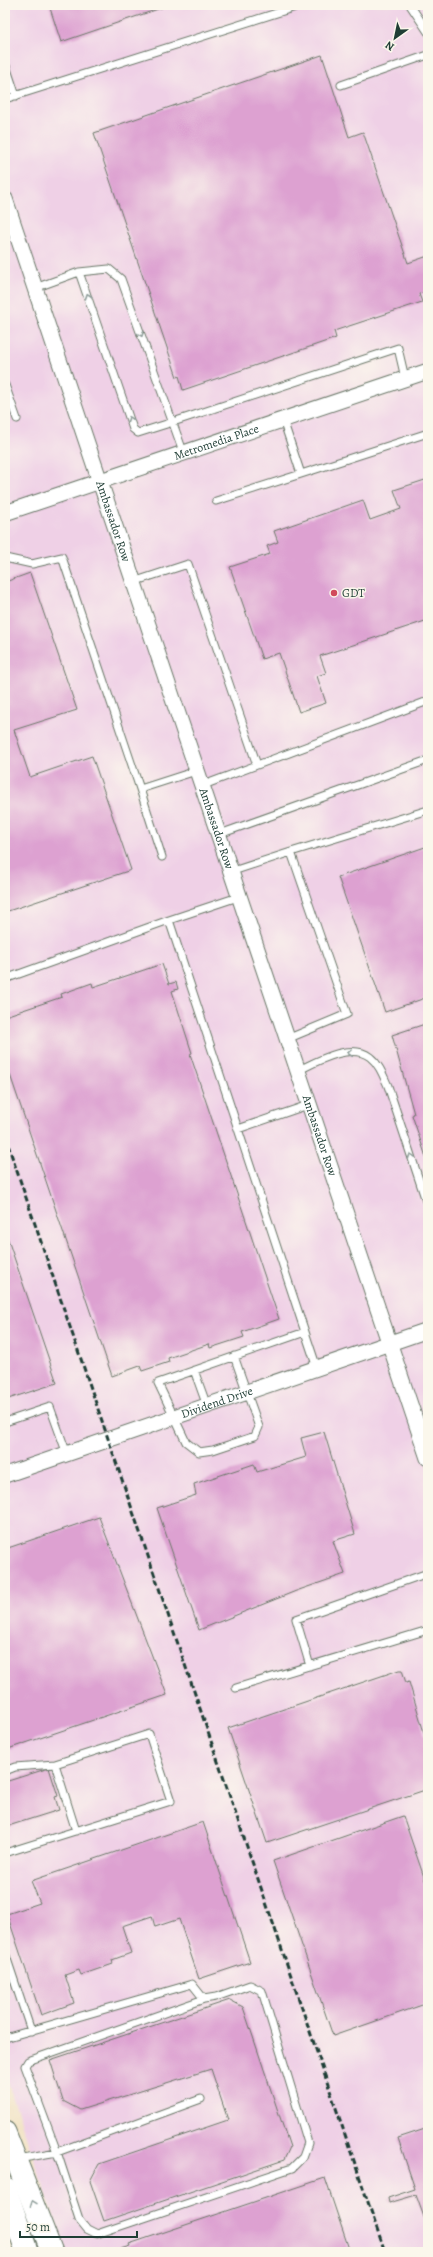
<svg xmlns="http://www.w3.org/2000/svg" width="433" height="2257" font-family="Alegreya,serif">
  <rect width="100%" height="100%" fill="#fbf7ec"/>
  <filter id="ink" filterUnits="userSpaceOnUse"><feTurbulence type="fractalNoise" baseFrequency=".025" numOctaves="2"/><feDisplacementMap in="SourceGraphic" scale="8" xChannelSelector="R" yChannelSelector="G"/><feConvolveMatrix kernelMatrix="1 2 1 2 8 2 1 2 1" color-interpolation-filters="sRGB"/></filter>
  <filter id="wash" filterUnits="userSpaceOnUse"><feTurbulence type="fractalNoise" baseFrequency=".012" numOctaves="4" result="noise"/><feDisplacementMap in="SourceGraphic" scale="16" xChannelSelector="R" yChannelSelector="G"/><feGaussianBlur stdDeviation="0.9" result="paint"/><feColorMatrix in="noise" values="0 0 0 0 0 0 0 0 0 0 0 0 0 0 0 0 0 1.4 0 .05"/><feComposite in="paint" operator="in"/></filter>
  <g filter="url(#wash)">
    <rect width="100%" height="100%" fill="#f2e4c7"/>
    <path fill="#efd0e6" d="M5,5H428V2252H66L5,2075Z"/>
    <g id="blocks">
      <path fill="#dda1d1" d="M49,5H170L61,42Z
        M322,55L349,137L363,132L408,263L428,256V291L419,294L422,302L334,331L336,338L183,390L179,376L177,377L94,133Z
        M428,479V620L320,656L326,673L317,676L326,703L299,712L279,653L262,659L230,567L270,554L267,546L278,542L274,531L363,500L370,520L401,509L394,490Z
        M30,573L77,710L14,730L30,777L92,756L131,870L5,912V582Z
        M428,846V997L385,1012L338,877Z
        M162,964L169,984L176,982L178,989L172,991L192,1053L190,1054L279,1319L242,1332L244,1337L210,1348L209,1344L168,1358L169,1362L142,1371L140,1366L112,1376L5,1060V1016L62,997L61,994L92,983L93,987Z
        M428,1023V1163L412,1115L414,1114L392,1035Z
        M5,1231L57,1383L5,1400Z
        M324,1432L355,1534L333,1541L345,1574L296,1591L199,1630L157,1508L196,1495L194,1484L254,1464L257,1472L306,1457L301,1438Z
        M99,1517L167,1695L5,1750V1549Z
        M399,1670H402L406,1683L409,1682L428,1746V1789L267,1843L228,1728Z
        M49,1768L58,1796L55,1797L59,1810L5,1827V1782Z
        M403,1816L426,1883L428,1882V2003L333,2036L273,1861Z
        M203,1822L250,1962L199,1979L179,1919L155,1927L152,1916L122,1926L131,1953L112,1960L113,1964L81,1975L79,1970L65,1975L74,2003L41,2015L7,1914L40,1903L31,1881Z
        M230,2000L243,2007L290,2147L284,2160L104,2221L90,2181L99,2164L228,2120L211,2069L80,2110L63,2101L50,2060Z
        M428,2128V2228L416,2195L389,2203L388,2198L415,2189L398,2138Z
        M325,2178L350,2252H118L117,2250L130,2246L129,2244Z"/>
    </g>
  </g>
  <g filter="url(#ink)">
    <use href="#blocks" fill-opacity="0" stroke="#697767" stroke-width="1"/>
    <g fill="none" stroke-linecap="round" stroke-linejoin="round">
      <defs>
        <path id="lane" d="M410,5L428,32
          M5,63L16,96
          M341,85L428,55
          M5,99L302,5
          M5,232L15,228
          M35,288L79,272
          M5,385L17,419
          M184,454L121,279L109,269L79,272L133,429L138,433L173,422L398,348L405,378
          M301,474L428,433
          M216,501L301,474L283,420
          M5,558L32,564L62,557L140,789
          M133,582L188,564L257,765
          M201,786L428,701
          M217,835L428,760
          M162,857L140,789L196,771
          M230,872L291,852
          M5,979L169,920
          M287,1039L347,1014L291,852L428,810
          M297,1071C316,1062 350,1042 370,1057C379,1064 383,1075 388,1086L428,1207
          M238,1129L308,1105
          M305,1332L317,1368
          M234,1356L259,1427L255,1436L213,1450L199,1452L186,1442L158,1383L305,1332L169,920L238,897
          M194,1370L207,1406
          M5,1422L50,1407L67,1454
          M310,1666L296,1619L428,1573
          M236,1688L428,1630
          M5,1771L15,1767L55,1764
          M5,1853L171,1801L149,1734L55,1764L76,1831
          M5,1953L31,2031
          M5,2038L192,1984L204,1999L216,1997L250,1985L262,1991L308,2143L303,2157L292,2168L97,2234L87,2229L79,2219L57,2152L18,2159
          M201,2099L57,2152L25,2066L28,2061L204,1999"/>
        <g id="street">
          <path id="s1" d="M5,199L428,1458"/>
          <path id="s2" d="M5,513L428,371"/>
          <path id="s3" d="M5,1475L428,1330"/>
        </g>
        <path id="secondary" d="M5,2132L52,2252"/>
        <path id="highway" d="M5,2188L27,2252"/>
      </defs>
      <use href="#lane" stroke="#697767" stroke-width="9"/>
      <use href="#street" stroke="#697767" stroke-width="17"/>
      <use href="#secondary" stroke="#697767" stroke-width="23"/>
      <use href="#highway" stroke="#697767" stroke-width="24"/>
      <use href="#lane" stroke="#fff" stroke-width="7"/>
      <use href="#street" stroke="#fff" stroke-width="15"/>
      <use href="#secondary" stroke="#fff" stroke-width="21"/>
      <use href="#highway" stroke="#fff" stroke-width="22"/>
      <path stroke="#1f3d34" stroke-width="3" stroke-dasharray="6 3" stroke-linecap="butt" d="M5,1136L385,2252"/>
    </g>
    <defs><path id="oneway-chevron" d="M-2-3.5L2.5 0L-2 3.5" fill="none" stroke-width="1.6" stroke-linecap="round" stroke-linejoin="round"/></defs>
    <g stroke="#8f9e9a">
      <use href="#oneway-chevron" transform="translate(88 296) rotate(-109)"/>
      <use href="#oneway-chevron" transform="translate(141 334) rotate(70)"/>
      <use href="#oneway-chevron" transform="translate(130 419) rotate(-109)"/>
      <use href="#oneway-chevron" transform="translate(350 1053) rotate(176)"/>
      <use href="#oneway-chevron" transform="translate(411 1156) rotate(-108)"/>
      <use href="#oneway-chevron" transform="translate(33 2203) rotate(-111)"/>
    </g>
  </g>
  <circle fill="#d1495b" stroke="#fbf7ec" stroke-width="1.5" cx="334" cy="593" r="4"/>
  <g text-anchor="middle" stroke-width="3" stroke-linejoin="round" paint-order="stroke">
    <g font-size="12" fill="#1f3d34" stroke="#fbf7ec">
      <text dy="4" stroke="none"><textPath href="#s2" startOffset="223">Metromedia Place</textPath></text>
      <text dy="4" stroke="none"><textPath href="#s1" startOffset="340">Ambassador Row</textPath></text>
      <text dy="4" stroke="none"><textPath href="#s1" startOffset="664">Ambassador Row</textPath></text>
      <text dy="4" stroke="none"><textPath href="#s1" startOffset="988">Ambassador Row</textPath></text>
      <text dy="4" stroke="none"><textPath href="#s3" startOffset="224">Dividend Drive</textPath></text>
    </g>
    <g font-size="12" fill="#1f3d34" stroke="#fbf7ec" text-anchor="start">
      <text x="342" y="597">GDT</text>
    </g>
  </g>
  <rect width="433" height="2257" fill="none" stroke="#fbf7ec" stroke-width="20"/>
  <g transform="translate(395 38) rotate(213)" stroke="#fbf7ec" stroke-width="3" paint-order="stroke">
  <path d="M0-3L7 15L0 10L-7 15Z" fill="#1f3d34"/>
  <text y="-6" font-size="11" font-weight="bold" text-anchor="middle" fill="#1f3d34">N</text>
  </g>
  <path d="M20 2231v6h117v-6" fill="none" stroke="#1f3d34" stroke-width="2"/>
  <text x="26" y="2231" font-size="12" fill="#1f3d34" stroke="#fbf7ec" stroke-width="3" paint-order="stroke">50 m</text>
</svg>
